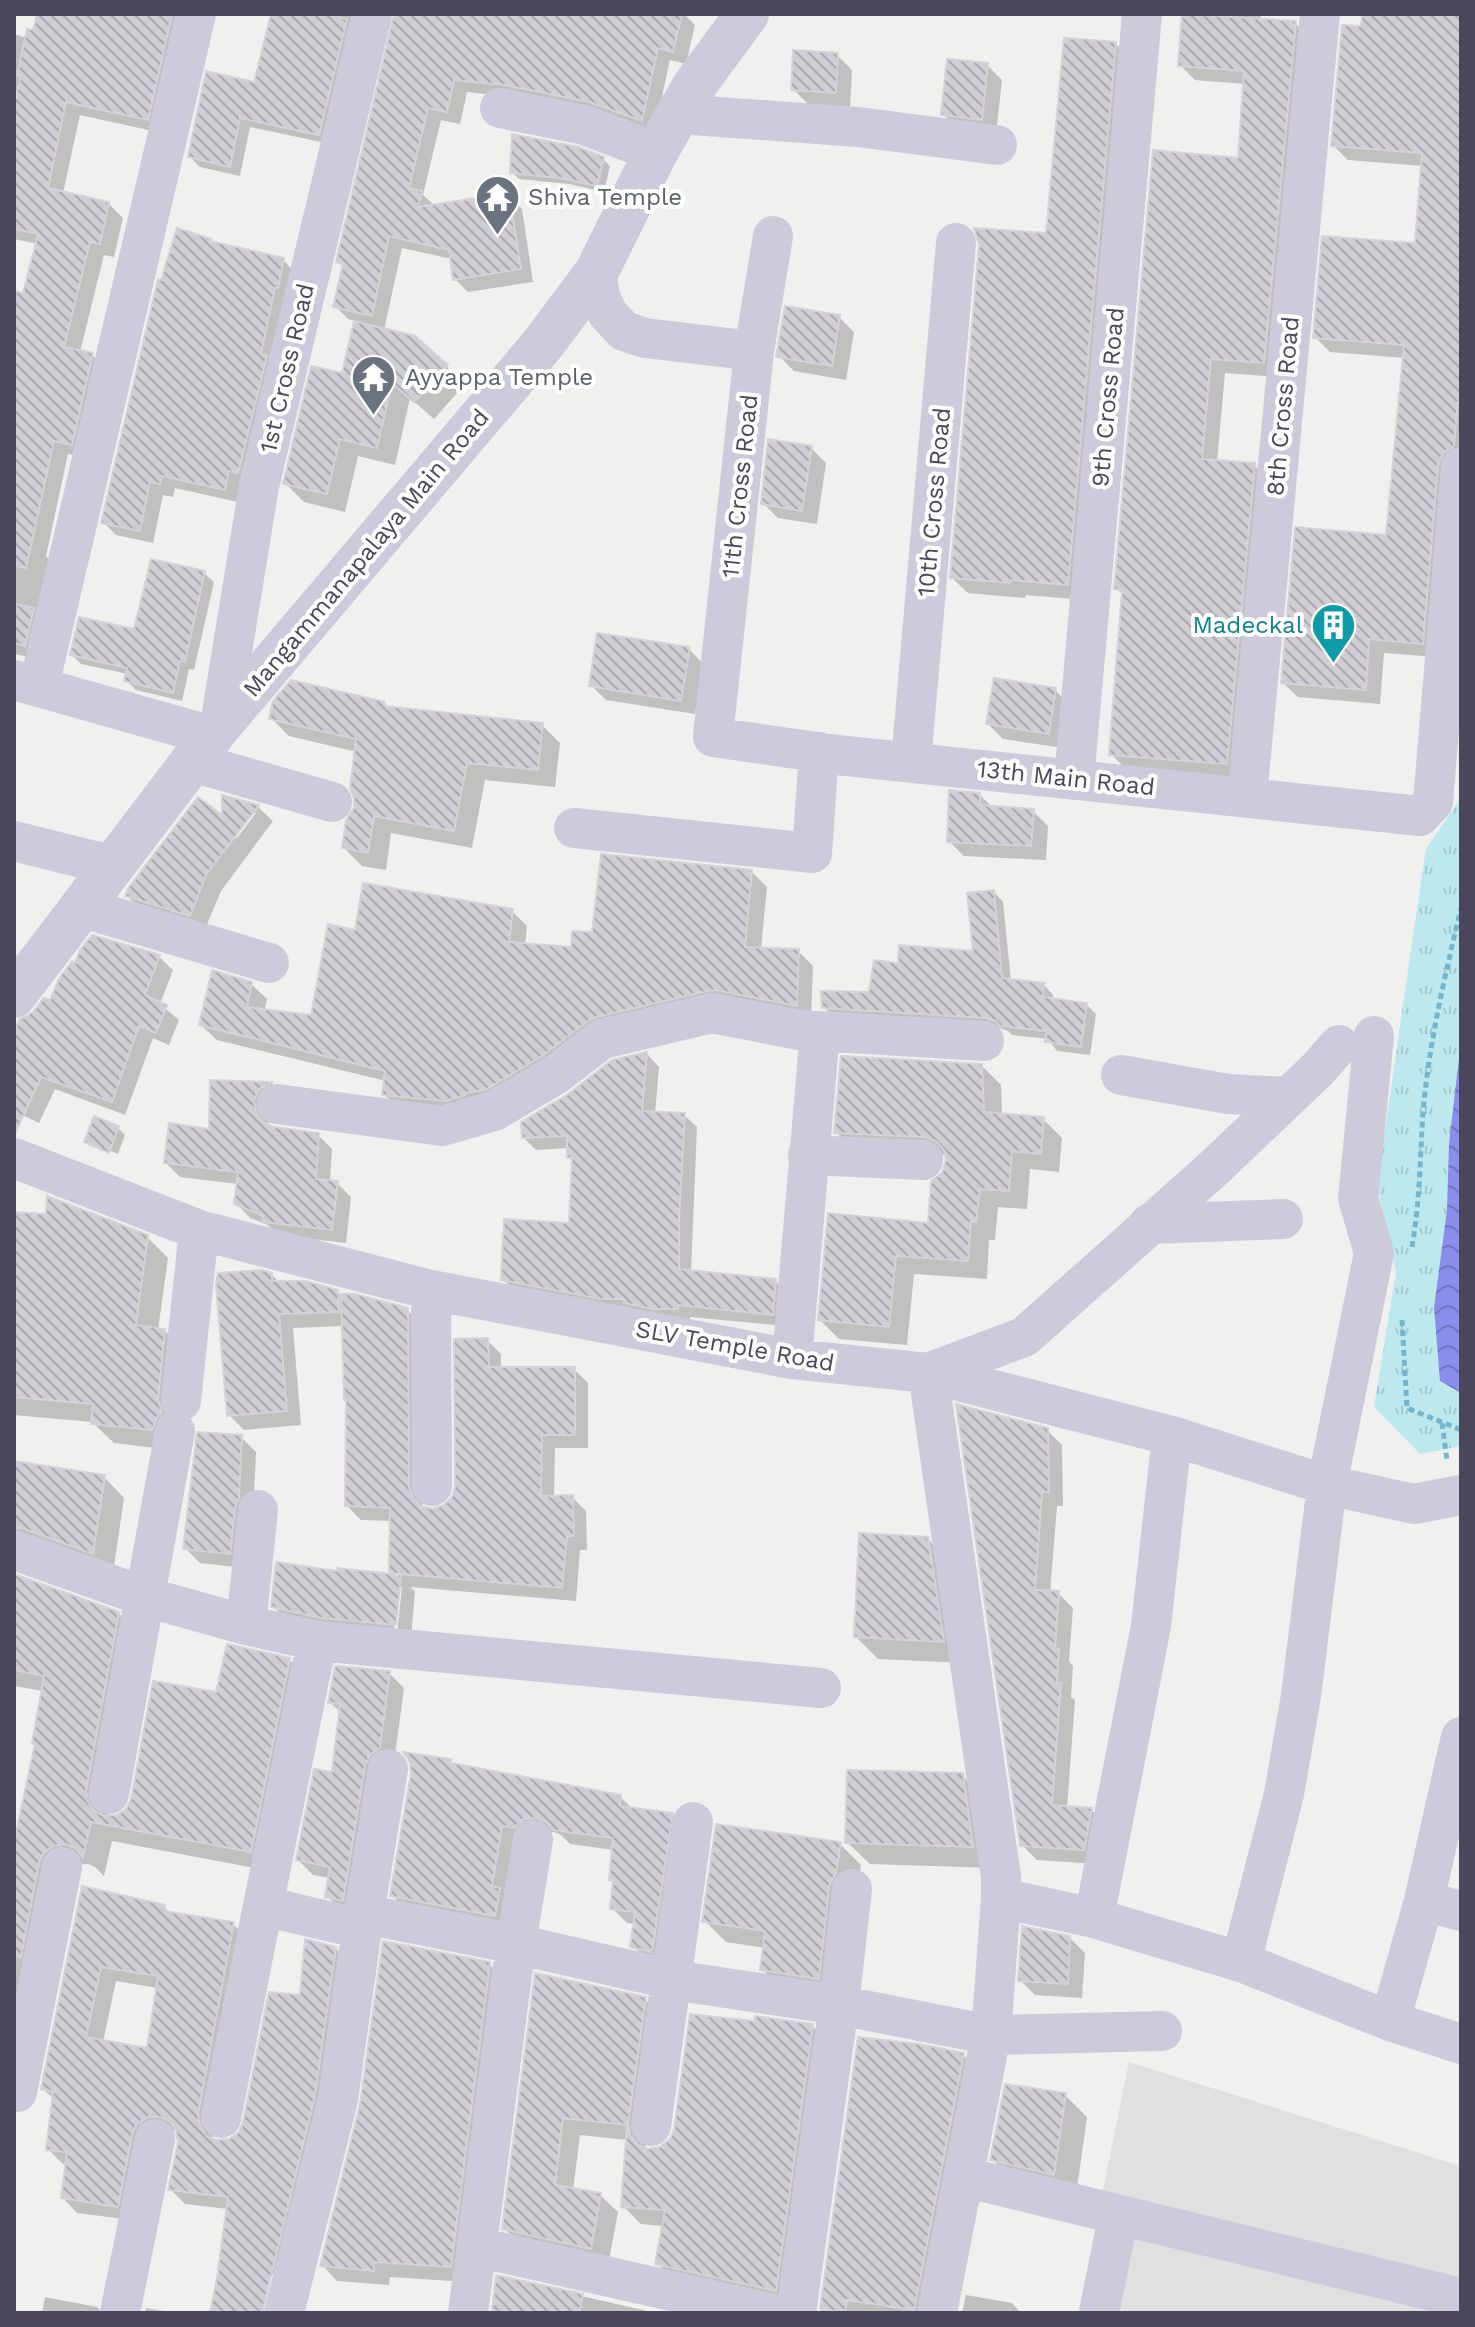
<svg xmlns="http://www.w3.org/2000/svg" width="1475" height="2327" font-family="'Work Sans',sans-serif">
  <defs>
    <pattern id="park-tufts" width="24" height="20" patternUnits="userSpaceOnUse" patternTransform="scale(2)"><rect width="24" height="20" fill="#bce8ee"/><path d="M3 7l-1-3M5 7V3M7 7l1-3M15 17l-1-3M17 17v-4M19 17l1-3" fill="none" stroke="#a3c8ce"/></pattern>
    <pattern id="water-waves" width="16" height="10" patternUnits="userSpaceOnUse" patternTransform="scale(2)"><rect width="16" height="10" fill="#898eeb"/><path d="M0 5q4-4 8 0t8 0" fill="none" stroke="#7276c1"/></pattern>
    <pattern id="building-back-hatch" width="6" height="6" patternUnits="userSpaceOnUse" patternTransform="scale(2)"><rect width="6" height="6" fill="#d1cdd5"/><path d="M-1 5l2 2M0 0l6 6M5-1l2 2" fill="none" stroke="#aca8b0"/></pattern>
  </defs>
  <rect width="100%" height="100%" fill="#f0f0ee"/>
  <path fill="#e1e0e0" d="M1129,2062L1461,2166V2313H1078Z"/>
  <path fill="url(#park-tufts)" d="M1461,798V1446L1420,1454L1374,1407L1396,1272L1377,1186L1412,943L1426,849Z"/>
  <path fill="url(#water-waves)" d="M1461,1041V1393L1440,1381L1434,1308L1447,1210L1449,1144Z"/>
  <path fill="#0003" fill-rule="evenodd" d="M39,14H191L162,133L80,115L63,193L108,203L123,218L114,257L104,255L80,352L92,355L106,369L86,458L68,454L46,556L52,563L39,659L14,654V293L24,296L38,244L14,239V34L27,38L35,33Z
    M273,14H363L330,144L250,127L240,176L200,167L190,157L256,84Z
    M396,14H684L695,25L686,64L670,60L654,132L519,98L467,92L460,124L441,120L423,195L435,206L509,195L522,209L533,282L468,292L455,279L452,259L402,248L384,330L446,366L465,384L434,419L410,398L395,465L358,456L345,512L304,502L285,483L343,376L356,321L348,319L335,306L345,268L338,262Z
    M1184,14H1261L1260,20L1295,23L1310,38L1279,377L1225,373L1217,462L1254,465L1269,480L1241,778L1126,769L1111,754L1124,596L1116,588L1240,160L1245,84L1195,80L1180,65Z
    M1364,14H1461V466L1437,657L1384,653L1380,704L1298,697L1283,683L1387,537L1405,358L1330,352L1315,337L1417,245L1423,166L1348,160L1333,145L1362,28Z
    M1116,44L1131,60L1083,600L1026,595L1025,598L968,593L952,578L1047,235Z
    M837,55L852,70L850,107L808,104L793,89Z
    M987,65L1002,80L996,134L958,129L943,114Z
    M603,159L610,166L604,192L569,184L519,179L512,172Z
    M179,231L236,249L283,260L296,273L238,502L175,488L173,497L163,495L153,543L116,535L103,522L163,282Z
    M839,317L854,332L846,380L794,371L779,356Z
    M811,448L826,463L817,524L778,518L763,503Z
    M204,573L214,582L194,670L189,669L182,701L136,690L126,680L128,674L81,664L72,655L136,631Z
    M689,649L703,664L695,714L606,700L591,685Z
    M1055,690L1070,705L1064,748L1003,739L988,724Z
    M384,703L389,708L542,725L560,743L555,787L485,780L472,848L391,833L386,870L362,866L344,848L356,808L357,752L289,736L271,718Z
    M980,795L993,808L1033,811L1048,826L1046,860L964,856L949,841Z
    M224,797L258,807L273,821L221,891L205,929L142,911L127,896L224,819ZM251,813H256L237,838L233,836Z
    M752,872L767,887L761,949L798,951L813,966L811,1020L733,1005L500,1104L399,1109L384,1094L386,1081L217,1040L201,1025L251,984L267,999L264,1011L313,1017L356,932L512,911L527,926L525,945L573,949L594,934Z
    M994,892L1003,902L1011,981L1044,985L1053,995V1000L1086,1004L1096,1014L1090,1055L1057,1051L1048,1039L1012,1035L1008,1031L997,1027L834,1017L824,1007L871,994L899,965L975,953Z
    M159,957L173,970L160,1004L179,1020L169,1045L153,1038L125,1115L55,1089L39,1123L14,1111V1026L19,1027L51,1003Z
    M647,1054L659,1067L655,1114L684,1115L697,1127L691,1272L775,1281L788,1293L785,1326L690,1317V1321L516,1292L503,1279L571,1225L574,1162L569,1157V1148L536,1150L523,1137Z
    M982,1066L1001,1085L1002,1115L1043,1119L1062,1138L1059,1172L1030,1169L1027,1209L998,1207L995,1240H989L987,1279L914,1274L907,1345L839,1339L820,1320L930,1225L948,1160L945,1155L855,1151L836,1132Z
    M212,1082L272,1084L284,1096L267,1117L269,1127L318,1135L332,1149L330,1182L337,1183L351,1197L346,1243L278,1235L268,1225L250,1218L236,1203L238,1184L180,1177L166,1163L211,1131Z
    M96,1119L118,1128L125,1135L118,1154L92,1143V1147L86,1142Z
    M14,1214L147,1237L168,1258L158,1330L165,1331L185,1352L172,1450L114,1443L92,1422L14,1415Z
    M271,1274L280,1283L337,1291L341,1296H354L407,1310L421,1324L422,1502L424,1509L433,1511L445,1507L454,1498L487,1340L501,1354V1369H574L588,1383V1448H555L554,1498L572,1497L586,1511L587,1550H580L576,1601L410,1587L415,1591L411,1639L288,1621L273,1606L339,1574L395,1576L391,1572L392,1521L361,1520L347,1506L348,1401L344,1326L293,1328L301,1425L244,1430L229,1415ZM398,1587H402L397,1635H393Z
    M958,1407L1047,1430L1062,1445L1063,1506H1057L1050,1593H1058L1073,1608L1069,1661L1073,1666L1071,1697L1075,1700L1067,1808L1091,1810L1106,1824L1098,1864L1037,1860L1022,1845Z
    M241,1437L256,1452L253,1514L245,1568L200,1563L185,1548Z
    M104,1477L124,1498L113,1573L14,1561V1479Z
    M928,1539L950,1561L965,1663L878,1659L856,1637Z
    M14,1577L118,1613L138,1634L107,1818H117L128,1811L218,1695L289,1660L310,1681L271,1871L112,1841L104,1876L95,1867L88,1864L75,1865L14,2086V1837L17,1838L37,1746L43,1691L14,1686Z
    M389,1673L404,1688L394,1763L357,1915L342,1911L327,1896L330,1878L313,1875L298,1860L333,1774L341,1713L330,1702Z
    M450,1761L455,1765L620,1797L634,1810L672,1815L687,1830L666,1965L648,1961L633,1946L635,1924L627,1923L612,1908L614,1882L611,1879L614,1850L570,1844L561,1835L554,1832L539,1833L509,1930L407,1910L392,1895Z
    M962,1775L984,1798L995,1868L870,1864L847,1842Z
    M840,1844L861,1865L839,1999L783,1990L762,1969L765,1948L726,1942L705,1921Z
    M83,1888L164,1907L171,1914L233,1924L248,1939L212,2129L213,2141H230L240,2134L301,1997L335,1948L350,1963L288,2276L237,2271L228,2209L185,2204L170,2189L180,2144L177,2131L162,2132L132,2220L77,2213L63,2198L67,2165L63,2164L48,2149L54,2099L43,2089ZM116,1981L158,1988L149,2050L103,2042Z
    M1070,1938L1085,1953L1082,1998L1035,1995L1020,1980Z
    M489,1964L505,1980L466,2282L390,2277L389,2285L337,2281L322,2265Z
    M537,1975L645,1999L662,2017L645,2142L646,2151L661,2149L812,2026L830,2044L793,2308L675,2281L657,2263L664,2226L641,2224L623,2206L628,2140L580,2135L573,2190L600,2195L618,2212L608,2266L522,2246L504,2228Z
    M859,2039L963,2055L981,2073L934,2313H821Z
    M1065,2095L1087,2117L1076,2196L1015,2182L992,2159Z
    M498,2277L656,2313H493Z
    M966,2295L1012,2303L1021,2313H962Z
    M45,2297L97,2307L103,2313H42Z
    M146,2308L176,2313H145Z"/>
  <path fill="url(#building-back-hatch)" stroke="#d5d2d9" stroke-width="2" fill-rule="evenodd" d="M37,14H172L148,120L66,102L48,188L109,202L100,244L90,242L64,347L93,353L72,445L54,441L26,568L14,566V291L23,293L38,234L14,229V105L21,76L17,75L27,29L33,30Z
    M271,14H324L347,19L319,135L240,118L230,167L188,157L206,71L254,82Z
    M394,14H682L673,52L658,48L642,121L589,102L505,85L454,80L447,112L428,108L409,188L422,191L418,207L509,193L521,269L453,280L449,250L389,236L372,316L333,307L343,264L336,262Z
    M1182,14L1296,21L1264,363L1211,359L1202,459L1255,463L1227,764L1109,755L1122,590L1114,589L1153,150L1238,158L1244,71L1178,66Z
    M1362,14H1461V403L1458,402L1454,446L1443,453L1438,465L1423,644L1369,639L1366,690L1281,683L1295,527L1386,535L1404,345L1313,338L1322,236L1415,243L1422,153L1331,146L1342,25L1361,26Z
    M1064,38L1116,42L1068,585L1011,580L1010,583L950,578L979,245L974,228L1046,233Z
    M793,50L838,53L836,93L791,90Z
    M947,59L988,63L982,120L941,115Z
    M512,134L578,147L604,157L597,186L560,178L510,173Z
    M177,228L211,239L210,241L284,258L278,288H275L261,354L267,356L238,473L229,471L225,490L162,476L160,484L150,482L140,531L101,523L158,279L161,280Z
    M785,306L840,315L832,366L776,357Z
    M354,321L415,336L448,365L414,402L392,383L377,448L340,439L327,494L283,484L311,366L342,373Z
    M768,439L812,446L802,511L761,504Z
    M151,559L205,571L185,662L180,661L173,693L124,681L127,668L70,655L79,617L134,629Z
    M14,604L34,608L25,646L14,643Z
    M597,633L690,647L681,701L589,686Z
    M994,678L1056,688L1049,734L986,724Z
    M291,680L385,702L384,706L543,723L538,770L467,763L454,831L374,816L368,853L342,848L346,820L354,808V797L350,788L356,739L269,719L273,701Z
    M949,790L980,793V805L1034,809L1031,846L947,842Z
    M222,795L259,805L206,875L190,916L125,896L129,887L198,797L222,815Z
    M601,854L752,870L745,947L799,949L797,1006L716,990L707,991L597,1017L588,1021L542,1056L485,1090L466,1093L465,1095L446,1101L382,1095L385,1071L199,1025L212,970L252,982L247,1007L311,1015L328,924L355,930L363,883L513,909L509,942L571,947L572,931L592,932Z
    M994,890L1002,978L1044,983L1043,997L1087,1003L1081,1047L1045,1042L1047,1031L1000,1026L996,1021L985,1018L822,1008L821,991L869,992L874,960L898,963L899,945L973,951L967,893Z
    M92,935L160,955L145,995L167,1005L156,1033L139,1026L112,1102L41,1077L14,1136V1034L19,1020L33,1012L44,998L50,1000L60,977L72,961L75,963L80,950Z
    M647,1052L642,1111L685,1113L679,1218V1269L776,1279L773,1315L678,1305V1309H653L624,1303V1299H601L501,1280L504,1219L569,1223L572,1158H567V1136L522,1138L521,1122L567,1095L612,1060Z
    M841,1056L982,1064L984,1112L1044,1117L1041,1154L1012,1151L1009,1191L980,1189L976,1222H971L968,1261L896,1256L889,1327L818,1320L828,1213L928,1223L931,1181L942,1173L946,1160L944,1150L936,1141L925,1137L834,1133Z
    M210,1080L273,1082L259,1089L254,1100L256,1112L262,1122L274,1127L319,1133L316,1179L338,1181L332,1230L262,1222L263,1216L234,1204L238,1172L164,1163L169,1123L209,1129Z
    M94,1116L119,1126L109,1153L84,1142Z
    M47,1196L148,1235L136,1325L165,1329L158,1399L162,1413L157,1417L152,1430L91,1424L93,1404L14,1397V1212L46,1214Z
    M262,1270L272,1273V1281H305L338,1290L339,1312L279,1314L287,1411L227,1416L216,1284L218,1273Z
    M341,1294H355L408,1308L409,1486L413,1498L421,1506L433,1509L444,1505L452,1497L455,1487L454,1339L488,1338L489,1367H575V1435H542L541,1496L573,1495L574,1536L567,1537L562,1588L389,1573L390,1508L345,1506L346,1400H344Z
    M956,1404L1048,1428L1049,1492H1042L1035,1590L1059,1591L1055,1648L1059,1649L1057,1683H1061L1052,1805L1092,1808L1084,1850L1020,1846Z
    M197,1432L242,1435L239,1498L235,1508L230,1554L183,1549Z
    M14,1461L105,1475L93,1554L22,1528H14Z
    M859,1533L928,1537L944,1642L854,1637Z
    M276,1562L337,1571V1568L401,1575L396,1625L321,1618L271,1607Z
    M14,1574L119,1612L86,1790L88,1802L94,1811L104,1816L117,1815L126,1809L131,1799L153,1681L216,1692L227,1644L290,1658L251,1852L91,1822L83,1858L77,1849L66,1844L54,1846L44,1852L39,1862L21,1957L14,1956V1842L35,1744L32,1743L44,1676L14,1670Z
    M335,1666L390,1671L380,1748L370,1755L365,1765L343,1901L325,1897L330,1867L296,1860L314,1769L332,1772L340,1704L328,1703Z
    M403,1752L451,1759V1763L621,1795L620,1806L673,1813L652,1952L630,1947L635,1912L610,1909L613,1880H609L613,1838L553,1830L547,1822L537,1818L524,1819L514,1828L502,1826L492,1886L500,1888L495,1916L390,1896L411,1773L410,1762Z
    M847,1770L963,1773L973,1847L845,1843Z
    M716,1824L841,1842L836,1873L829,1886L819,1979L760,1970L765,1931L702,1922Z
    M82,1886L165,1905L164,1911L234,1922L198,2114L200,2126L206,2136L216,2140L229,2139L239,2132L243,2123L269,1992L300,1995L305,1939L336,1947L315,2095L262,2313H210L217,2278L228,2197L168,2190L178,2143L176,2131L170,2121L160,2117H148L137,2124L132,2134L118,2207L61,2198L67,2152L46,2150L53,2092L41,2089ZM101,1967L158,1976L147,2048L86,2037Z
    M1022,1926L1070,1936L1068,1984L1018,1981Z
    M383,1941L490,1962L451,2267L374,2262V2271L320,2266L360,2104Z
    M535,1973L646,1997L628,2124L630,2135L638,2145L647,2149L660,2147L670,2139L674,2130L690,2014L754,2021L755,2016L813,2024L776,2291L655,2264L665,2210L621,2207L627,2125L563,2118L555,2185L601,2193L591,2249L502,2229Z
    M858,2037L919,2044L964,2053L914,2310L847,2300L845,2313L820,2309Z
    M1005,2084L1066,2093L1054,2175L990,2160Z
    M496,2275L583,2294L579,2313H511L492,2311Z"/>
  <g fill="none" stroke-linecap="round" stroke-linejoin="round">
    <path stroke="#74b6cc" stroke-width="5" stroke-dasharray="6 4" stroke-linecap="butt" d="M1412,1247C1420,1202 1420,1157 1423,1112C1429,1043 1445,975 1461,908
      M1402,1320L1407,1408L1461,1430
      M1442,1423L1447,1460"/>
    <path stroke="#cdcadb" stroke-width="40" d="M500,108L584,125L656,152
      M678,114L858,127L997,145
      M773,236L754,351L713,737L837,755L1420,816L1433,802L1461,467
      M596,273L600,296L608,314L624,331L645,338L754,351
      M14,680L212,736
      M39,686L196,14
      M220,725L259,486L372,14
      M192,762L332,802
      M911,762L956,243
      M1074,780L1142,14
      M1247,798L1320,14
      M574,828L812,853L819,752
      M14,841L114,866
      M80,907L269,963
      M1121,1075L1228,1094L1288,1097
      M277,1104L442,1126L494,1111L555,1075L602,1039L712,1013L799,1030L984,1041
      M808,1155L923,1160
      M14,1158L199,1230L431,1290L792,1359L928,1373L1172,1436L1327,1485L1414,1504L1461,1495
      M1149,1224L1283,1219
      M431,1290L432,1486
      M792,1359L820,1032
      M181,1401L199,1230
      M14,1550L146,1597L246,1625L317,1641L821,1688
      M246,1625L258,1510
      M317,1641L263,1906L362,1929
      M109,1794L175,1431
      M1001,1898L1094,1918L1241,1962L1390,2021L1461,2044
      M1424,1901L1461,1911
      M364,1914L388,1769
      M1094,1918L1151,1626L1172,1436
      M1241,1962L1284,1794L1301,1696L1327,1485L1374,1253L1358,1198L1374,1036
      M1390,2021L1424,1901L1461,1737
      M14,2092H17L62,1867
      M221,2118L263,1906
      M651,2126L693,1822
      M964,2177L1461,2298
      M477,2247L769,2313
      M120,2313L155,2139
      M284,2313L338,2099L364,1914L516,1944L673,1980L839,2005L991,2035L1162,2031
      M468,2313L516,1944L533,1840
      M796,2313L839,2005L852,1889
      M937,2313L991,2035L1001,1898V1877L928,1373L1024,1337L1214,1168L1317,1070L1339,1045
      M1099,2313L1119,2215"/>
    <path stroke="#cdcadb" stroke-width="44" d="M14,996L220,725L542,345L596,273L656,152L694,86L747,14"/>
  </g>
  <defs>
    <symbol id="temple-pin" viewBox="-11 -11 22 30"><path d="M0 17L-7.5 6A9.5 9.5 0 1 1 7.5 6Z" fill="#6b7280" stroke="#fff"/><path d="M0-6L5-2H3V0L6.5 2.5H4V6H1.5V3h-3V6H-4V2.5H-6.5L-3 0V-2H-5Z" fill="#fff"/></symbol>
    <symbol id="building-pin" viewBox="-11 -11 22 30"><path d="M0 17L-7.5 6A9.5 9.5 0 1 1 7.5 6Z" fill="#0f9aa8" stroke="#fff"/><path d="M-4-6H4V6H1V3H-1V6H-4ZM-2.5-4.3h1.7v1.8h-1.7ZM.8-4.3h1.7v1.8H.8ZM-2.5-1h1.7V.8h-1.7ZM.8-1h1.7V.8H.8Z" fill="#fff"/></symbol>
  </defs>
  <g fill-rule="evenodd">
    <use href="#temple-pin" x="472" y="172" width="51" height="69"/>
    <use href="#temple-pin" x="348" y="352" width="51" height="69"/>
    <use href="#building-pin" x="1308" y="600" width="51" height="69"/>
  </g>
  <g text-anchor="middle" stroke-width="8" stroke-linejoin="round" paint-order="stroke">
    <g font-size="24" fill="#5b616d" stroke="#fff" text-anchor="start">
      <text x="528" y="205">Shiva Temple</text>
      <text x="405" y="385">Ayyappa Temple</text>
    </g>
    <g font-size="24" fill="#4b465b" stroke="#fff">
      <text transform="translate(287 368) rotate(-77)" y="8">1st Cross Road</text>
      <text transform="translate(1108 397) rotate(-85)" y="8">9th Cross Road</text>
      <text transform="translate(1283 406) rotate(-85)" y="8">8th Cross Road</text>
      <text transform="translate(740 486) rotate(-84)" y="8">11th Cross Road</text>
      <text transform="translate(934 502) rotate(-85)" y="8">10th Cross Road</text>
      <text transform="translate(366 553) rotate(-50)" y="8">Mangammanapalaya Main Road</text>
      <text transform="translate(1066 778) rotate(6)" y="8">13th Main Road</text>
      <text transform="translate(735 1346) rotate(10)" y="8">SLV Temple Road</text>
    </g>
    <g font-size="24" fill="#0d838f" stroke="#fff" text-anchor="end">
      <text x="1303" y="633">Madeckal</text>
    </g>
  </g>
  <rect width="1475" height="2327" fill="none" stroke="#4b465b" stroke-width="32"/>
</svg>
